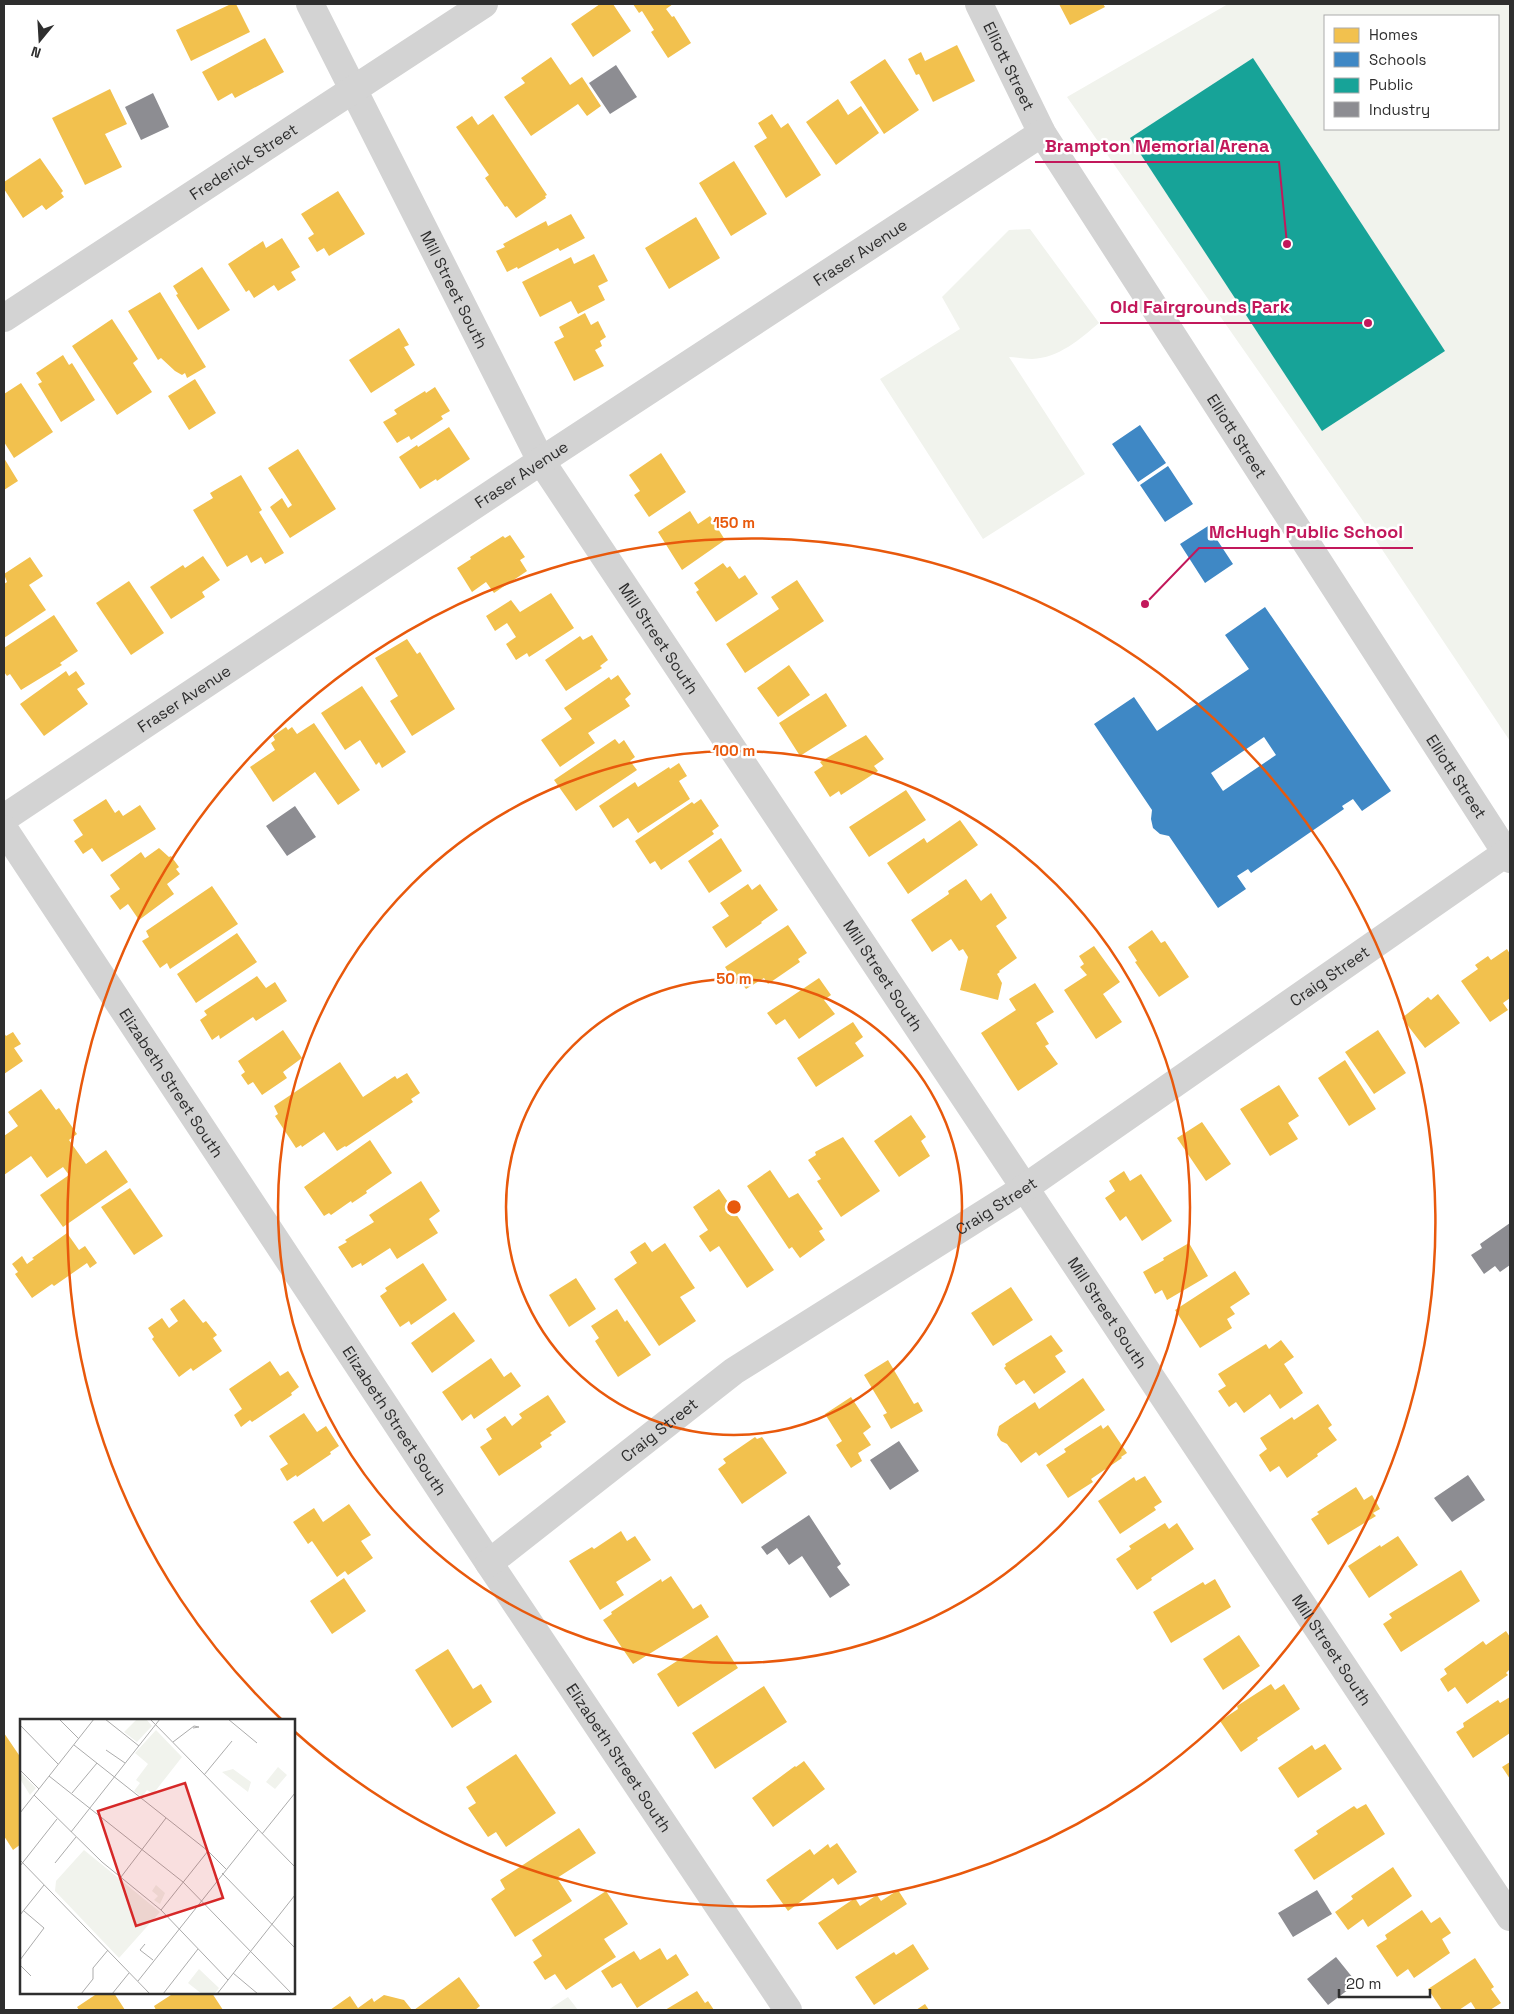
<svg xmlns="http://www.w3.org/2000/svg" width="1514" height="2014" font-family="'Space Grotesk',sans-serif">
  <rect width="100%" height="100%" fill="#fff"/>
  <path fill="#f1f3ed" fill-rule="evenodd" d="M1228,4H1510V741L1361,518L1067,97ZM1325,16H1498V129H1325Z
    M1030,229L1099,323C1080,339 1059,358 1032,359C1024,359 1016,357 1009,357L1085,474L983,539L880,379L960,329L942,297L1009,230Z
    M568,1997L578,2010H548Z"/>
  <path fill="#f2c14e" d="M231,4H236L250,32L191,61L176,30Z
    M600,4H613L631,31L593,57L571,24Z
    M633,4H673L666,9L672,17L674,16L691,43L668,58L651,32L654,30L642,11L639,13Z
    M1059,4H1103L1105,7L1070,25Z
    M265,38L284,72L235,98L232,93L218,101L202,72Z
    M957,45L975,81L933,102L919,74L916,75L908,59L921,52L925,61Z
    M551,57L570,85L582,77L601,106L587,116L578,104L531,136L504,97L525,83L521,78Z
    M885,59L919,110L884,134L850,82Z
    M110,89L127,124L105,134L122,167L85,185L52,118Z
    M838,99L848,115L861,106L879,133L836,165L806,122Z
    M493,114L547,195L545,196L546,198L516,218L507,206L505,207L485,178L489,175L456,127L472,116L478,125Z
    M772,114L781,128L788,123L821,175L786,198L754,146L767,138L758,123Z
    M40,158L63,191L61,193L64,197L46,210L42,205L23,218L4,189V182Z
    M734,161L767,214L731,236L699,183Z
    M338,191L365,234L329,256L324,248L317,252L308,238L314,234L301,214Z
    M571,214L585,238L560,251L558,248L518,269L517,267L507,272L496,251L505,247L503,244L546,221L548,226Z
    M696,217L720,258L669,289L645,248Z
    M282,238L300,267L291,272L296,280L278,291L274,285L254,298L249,290L246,292L228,264L263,241L266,248Z
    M594,254L608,281L598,286L605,300L578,314L571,301L540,317L522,282L571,257L574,264Z
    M202,267L230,310L198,330L176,295L178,294L173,286Z
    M160,292L206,367L187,378L185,373L182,375L175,371L161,358L158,360L128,311Z
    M585,313L591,325L598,321L606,337L600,341L602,346L595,350L604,366L574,381L554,342L564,337L559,327Z
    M112,319L138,359L133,363L152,392L117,415L72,346Z
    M399,328L409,345L404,347L415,365L371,393L349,360Z
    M63,355L69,365L72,363L95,400L61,422L38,384L42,382L36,373Z
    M195,379L216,413L189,430L168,396Z
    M21,383L53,432L14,458L4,442V394Z
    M435,387L450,411L441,416L443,419L411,440L409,436L397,443L383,422L397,414L394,410L425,391L426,393Z
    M449,427L470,459L437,481L436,479L420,489L399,457L417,445L418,447Z
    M298,449L336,509L290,538L270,507L282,498L288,508L292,505L268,468Z
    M661,453L686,492L649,517L634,495L640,491L629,475Z
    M4,458L18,481L4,490Z
    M241,475L262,510L259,512L284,553L265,564L261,557L251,563L247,555L227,567L193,510L213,498L210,493Z
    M690,511L698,524L710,516L725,540L682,570L658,532Z
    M510,535L525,557L520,560L527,571L494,593L486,582L472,592L457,568L471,559L470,557L503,536L505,538Z
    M203,556L220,580L202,592L205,597L171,619L150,587L183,565L185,568Z
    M30,557L43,576L29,585L46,610L4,638V584L7,582L4,574Z
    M723,563L727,568L730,566L739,579L745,575L758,594L716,622L696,592L699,590L694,583Z
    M797,580L824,621L745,673L726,644L779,609L771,597Z
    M129,581L164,633L131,655L96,603Z
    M551,593L574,628L529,657L527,653L516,660L506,644L516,637L507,623L495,631L486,616L511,600L520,612Z
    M54,615L78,651L60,663L62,665L21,690L10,674L7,676L4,672V648Z
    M592,635L608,660L600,666L602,668L566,691L545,660L580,636L583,640Z
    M407,639L417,654L420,652L455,709L412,736L390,701L398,696L375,658Z
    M789,665L810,695L778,717L757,688Z
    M66,671L69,676L76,671L85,684L77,689L88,704L44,736L20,704Z
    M618,675L631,694L625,699L630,706L588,733L595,743L560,767L541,740L572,719L564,708L609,677L611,680Z
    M362,686L406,752L382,768L379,762L376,765L360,740L345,750L321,713Z
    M826,693L847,726L800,756L779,723Z
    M314,723L360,790L338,805L315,772L273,802L250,767L275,750L271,743L275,740L273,736L286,727L288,730L292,727L297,734Z
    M866,735L884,759L874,766L878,771L841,795L839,791L830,797L814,772L823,766L820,762Z
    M615,739L619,744L624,740L635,757L630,761L637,770L576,811L554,780Z
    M679,763L687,776L679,781L690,799L638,833L628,818L613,828L599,806L635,782L638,787L669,767L670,769Z
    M906,790L926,820L869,857L849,827Z
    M106,799L115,813L119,810L123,816L140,805L156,829L102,862L92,848L83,854L74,841L83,835L73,820Z
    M701,799L719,826L712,831L714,834L661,870L655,861L650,864L635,841L692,802L694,804Z
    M960,820L978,845L908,894L887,863L924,838L927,843Z
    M721,838L742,871L709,893L688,861Z
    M159,848L169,857L171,856L179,867L176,869L180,874L167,884L174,894L139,920L128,904L120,910L110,896L120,889L110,875L141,852L145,858Z
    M966,879L981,901L991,893L1007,918L996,926L1017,958L999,971L1000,972L997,974L1002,983L998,1000L960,990L968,957L963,949L959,951L951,939L932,952L911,920L949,894L948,891Z
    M748,884L752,890L760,884L778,910L761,922L762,923L726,948L712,927L729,916L720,903Z
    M212,886L238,924L170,969L167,963L160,968L142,941L149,937L146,931Z
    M788,925L807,953L798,959L800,962L768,984L764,978L746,989L740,981L736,984L725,967Z
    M1152,930L1161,943L1165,941L1189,977L1159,997L1135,962L1137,961L1128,947Z
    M237,933L257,962L196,1003L177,974Z
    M1094,946L1120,982L1103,994L1122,1022L1096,1039L1064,990L1087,975L1080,967L1084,964L1079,956Z
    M1507,949L1510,954V998L1503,1003L1508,1010L1490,1022L1461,981L1478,969L1475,965L1488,956L1491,960Z
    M257,976L266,988L275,982L287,1001L256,1021L253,1017L220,1039L219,1035L212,1040L200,1020L207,1015L204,1011Z
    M819,978L831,995L824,1000L835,1014L799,1039L785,1019L776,1025L767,1013Z
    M1035,983L1054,1012L1036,1023L1049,1044L1045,1046L1058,1064L1018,1091L981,1033L1016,1010L1009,999Z
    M1438,994L1460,1023L1425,1048L1402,1018L1428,997L1431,1000Z
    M853,1022L863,1037L855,1043L864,1056L816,1087L797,1058Z
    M283,1030L302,1058L283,1072L287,1078L262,1095L253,1082L248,1085L241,1075L245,1072L238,1061Z
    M1378,1030L1406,1073L1374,1094L1345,1052Z
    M13,1032L21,1044L14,1048L23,1061L4,1074V1033L6,1036Z
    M1345,1060L1376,1109L1349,1126L1318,1078Z
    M340,1062L363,1097L395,1076L397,1079L407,1073L420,1093L411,1099L413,1102L346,1147L345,1146L337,1151L324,1132L302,1147L301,1145L296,1148L275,1116L278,1114L274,1106Z
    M1279,1085L1299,1116L1288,1123L1298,1139L1270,1156L1240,1109Z
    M41,1089L56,1110L59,1108L77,1134L69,1140L86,1164L106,1150L128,1182L63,1227L40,1195L69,1175L63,1167L47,1178L31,1156L4,1175V1136L18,1126L8,1112Z
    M911,1115L926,1137L921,1141L930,1156L899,1177L874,1141Z
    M1202,1122L1231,1164L1206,1181L1177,1138Z
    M843,1137L880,1191L841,1217L817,1181L821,1179L808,1160L816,1155L815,1152Z
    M370,1140L392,1173L366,1191L367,1193L352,1203L351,1201L331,1215L329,1213L324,1216L304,1187Z
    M770,1170L789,1198L798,1193L823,1229L819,1231L825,1240L800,1258L792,1247L789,1249L747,1186Z
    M1124,1171L1130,1181L1141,1174L1172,1221L1142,1241L1126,1216L1120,1221L1105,1198L1115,1191L1109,1181Z
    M421,1181L440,1211L429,1219L438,1233L397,1259L390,1248L362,1266L361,1263L352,1268L338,1247L347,1242L345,1240L374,1222L369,1215Z
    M130,1188L163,1236L134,1255L101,1207Z
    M719,1189L774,1270L747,1288L719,1246L710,1252L699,1236L708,1230L693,1207Z
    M67,1233L79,1250L85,1246L97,1263L90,1268L87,1263L54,1286L52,1284L32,1298L15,1274L18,1272L12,1264L22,1256L27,1264L34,1259L32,1258Z
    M645,1242L652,1252L665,1243L695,1288L680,1297L696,1321L659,1346L614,1279L637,1263L630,1252Z
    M1189,1243L1208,1276L1167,1300L1162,1290L1155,1294L1143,1272L1164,1260L1163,1258Z
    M423,1263L447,1300L411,1325L409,1321L400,1327L380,1296L387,1291L385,1288Z
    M1235,1271L1250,1294L1230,1307L1235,1314L1227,1319L1232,1328L1200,1348L1175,1310Z
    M576,1278L596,1309L569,1327L549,1295Z
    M1011,1287L1033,1320L993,1346L971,1313Z
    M184,1299L203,1323L206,1321L217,1335L213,1338L222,1351L193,1371L191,1368L179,1377L152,1339L154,1337L148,1328L162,1318L169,1328L178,1321L170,1309Z
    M617,1309L625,1322L627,1320L651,1355L618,1377L595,1341L599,1338L591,1326Z
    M454,1312L475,1341L432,1373L411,1343Z
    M1051,1335L1063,1351L1055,1356L1066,1372L1034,1394L1024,1380L1016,1385L1004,1368L1006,1366L1005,1364Z
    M1281,1340L1294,1357L1284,1364L1303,1393L1280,1409L1270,1394L1244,1413L1236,1402L1229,1407L1218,1391L1226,1386L1218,1374L1266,1344L1269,1349Z
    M491,1358L504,1377L511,1372L521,1386L474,1419L471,1414L462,1421L442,1392Z
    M888,1360L914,1404L918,1402L923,1411L891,1429L883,1415L887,1413L864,1375Z
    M270,1361L280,1376L288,1371L299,1387L291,1393L292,1395L252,1422L250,1420L241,1427L234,1415L242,1409L229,1389Z
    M1083,1378L1105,1410L1039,1456L1036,1452L1021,1463L1007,1444L1001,1441L997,1435L999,1426L1035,1402L1039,1409Z
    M548,1395L566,1422L550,1433L552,1435L540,1443L542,1447L499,1476L480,1447L492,1439L486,1429L505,1416L512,1426L522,1418L519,1414Z
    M851,1397L871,1427L863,1433L871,1445L858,1453L862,1461L851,1468L836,1445L842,1441L825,1414Z
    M1318,1404L1332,1425L1328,1428L1337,1440L1317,1454L1318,1456L1287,1478L1279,1466L1270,1472L1259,1455L1267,1449L1260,1438L1292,1417L1294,1420Z
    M304,1413L317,1432L326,1426L339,1446L330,1452L331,1454L297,1477L296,1475L287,1481L280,1469L288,1464L269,1436Z
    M1101,1425L1103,1429L1108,1425L1127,1453L1121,1457L1122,1458L1091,1479L1093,1482L1068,1498L1046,1465L1066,1452L1064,1449Z
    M755,1437L757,1439L762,1437L787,1473L742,1504L718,1469L726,1463L723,1459Z
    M1145,1476L1162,1502L1154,1507L1156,1510L1120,1534L1098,1501L1134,1477L1136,1481Z
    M1356,1487L1364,1500L1372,1495L1380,1509L1373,1513L1376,1516L1328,1545L1311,1519L1319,1514L1317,1512Z
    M349,1504L371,1535L361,1541L373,1558L348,1575L345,1571L337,1577L312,1541L308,1544L293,1522L314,1508L323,1522Z
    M1165,1523L1169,1529L1177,1523L1194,1549L1151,1578L1152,1580L1137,1590L1116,1559L1131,1549L1129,1546Z
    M621,1531L627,1541L635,1536L651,1560L616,1582L624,1595L600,1610L569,1561L592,1547L594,1549Z
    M1398,1536L1418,1565L1369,1598L1348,1566L1380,1545L1381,1547Z
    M1461,1570L1480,1601L1401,1652L1383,1624L1392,1618L1389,1614Z
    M671,1576L693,1609L701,1604L709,1617L633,1664L603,1620L612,1614L611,1612L661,1579L662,1582Z
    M344,1578L366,1611L332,1634L310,1601Z
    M1215,1579L1231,1607L1171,1643L1153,1612L1203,1582L1205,1585Z
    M1506,1631L1510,1637V1669L1506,1673L1508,1675L1467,1704L1455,1687L1448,1692L1440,1679L1447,1674L1444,1669L1483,1641L1486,1645Z
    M717,1635L738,1668L678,1707L657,1674Z
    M1239,1635L1260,1666L1223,1690L1203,1659Z
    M448,1649L473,1689L481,1684L492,1702L452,1728L415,1670Z
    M1271,1684L1275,1690L1284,1684L1300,1709L1257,1738L1258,1740L1241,1752L1220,1721L1238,1709L1237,1706Z
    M764,1686L787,1722L715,1769L692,1733Z
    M1510,1697V1733L1473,1758L1456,1732L1464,1727L1463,1723L1498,1700L1500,1703Z
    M4,1733L21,1758V1844L13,1850L4,1836Z
    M1325,1744L1342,1769L1298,1798L1278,1768L1312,1745L1315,1750Z
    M516,1754L556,1813L506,1847L496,1832L488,1837L468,1808L476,1803L466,1787Z
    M804,1761L825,1789L773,1827L752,1798L795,1766L796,1767Z
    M1510,1762V1779L1502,1767Z
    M1366,1804L1385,1834L1314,1880L1294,1850L1318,1834L1316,1831L1354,1806L1357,1809Z
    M579,1828L596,1853L557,1878L572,1901L515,1937L491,1899L505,1889L500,1880Z
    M837,1843L857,1872L838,1885L833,1878L788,1911L766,1880L810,1849L814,1855L828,1844L830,1848Z
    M1393,1867L1412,1896L1368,1927L1363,1919L1348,1930L1335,1912L1353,1899L1351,1896Z
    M898,1890L907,1904L837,1950L818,1923L855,1898L860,1906L877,1895L881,1901Z
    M606,1891L628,1924L604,1939L616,1957L566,1990L555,1974L545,1980L533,1962L542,1956L532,1940Z
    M1422,1910L1431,1923L1440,1917L1451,1933L1442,1939L1450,1953L1414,1978L1408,1969L1397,1977L1376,1946L1387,1939L1385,1935Z
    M913,1944L929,1969L874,2005L855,1977L894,1952L896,1955Z
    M660,1948L667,1960L676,1954L689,1975L637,2008L621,1983L612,1988L601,1971L634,1951L640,1960Z
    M1475,1958L1494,1987L1491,1989L1501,2003L1490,2010H1476L1471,2002L1459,2010H1442L1428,1989Z
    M459,1977L480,2006L475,2010H414Z
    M697,1991L705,2003L708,2001L714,2010H665Z
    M98,1993H114L125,2010H79L77,2007Z
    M174,1993H212L223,2010H156L154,2006Z
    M384,1995L404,2000L412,2010H330L350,1996L358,2008L372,1998L374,2002Z
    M925,2004L929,2010H916Z"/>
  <path fill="#3f88c5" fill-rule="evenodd" d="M1140,425L1166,463L1138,482L1112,444Z
    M1168,466L1193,504L1165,522L1140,485Z
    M1208,526L1233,564L1205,583L1180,544Z
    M1265,607L1391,791L1362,811L1353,799L1342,806L1344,809L1251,873L1248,869L1237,876L1246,889L1218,908L1169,836L1160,834L1153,828L1151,819L1152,810L1094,724L1134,697L1157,731L1249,669L1225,635ZM1264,737L1276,755L1223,791L1211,773Z"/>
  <path fill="#17a398" d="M1253,58L1445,351L1322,431L1130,138Z"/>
  <path fill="#8d8d92" d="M616,65L637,97L610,114L589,83Z
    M153,93L169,127L141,140L125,107Z
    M295,806L316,837L287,856L266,826Z
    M1510,1223V1265L1500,1272L1495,1266L1484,1274L1471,1255L1482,1248L1480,1244Z
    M899,1441L919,1471L890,1490L870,1460Z
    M1468,1475L1485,1500L1452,1522L1434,1498Z
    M809,1515L841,1564L837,1567L850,1585L830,1598L802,1556L789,1565L777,1548L767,1555L761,1547Z
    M1317,1890L1332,1914L1293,1937L1278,1913Z
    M1336,1957L1357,1983L1328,2005L1307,1979Z"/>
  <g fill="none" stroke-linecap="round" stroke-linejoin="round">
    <g stroke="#d3d3d3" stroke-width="28">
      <path id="s1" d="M310,4L541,461L1510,1917"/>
      <path id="s2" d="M979,4L1042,133L1510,859"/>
      <path id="s3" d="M4,318L484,4"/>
      <path id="s4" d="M4,818L541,461L1042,133"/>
      <path id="s5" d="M4,829L489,1563L788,2010"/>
      <path id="s6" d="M489,1563L734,1371L1023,1189L1506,853"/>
    </g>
  </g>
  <g fill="none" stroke="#e8590c" stroke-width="2.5">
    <circle cx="734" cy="1207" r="228"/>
    <circle cx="734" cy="1207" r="456"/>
    <path d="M281 1719A684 684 0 1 1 294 1731"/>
  </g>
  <g text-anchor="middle" stroke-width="5" stroke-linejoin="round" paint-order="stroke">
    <g font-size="16" fill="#2e2e2e" stroke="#fff">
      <text dy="6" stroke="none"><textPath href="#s2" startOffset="69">Elliott Street</textPath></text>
      <text dy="6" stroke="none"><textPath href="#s3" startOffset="286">Frederick Street</textPath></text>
      <text dy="6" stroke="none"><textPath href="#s4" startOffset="1026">Fraser Avenue</textPath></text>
      <text dy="6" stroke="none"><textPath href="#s1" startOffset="320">Mill Street South</textPath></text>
      <text dy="6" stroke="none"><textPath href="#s2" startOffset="504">Elliott Street</textPath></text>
      <text dy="6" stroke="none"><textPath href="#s4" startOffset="621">Fraser Avenue</textPath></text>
      <text dy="6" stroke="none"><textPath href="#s1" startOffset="725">Mill Street South</textPath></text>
      <text dy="6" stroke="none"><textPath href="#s4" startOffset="216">Fraser Avenue</textPath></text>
      <text dy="6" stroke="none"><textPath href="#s2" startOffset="909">Elliott Street</textPath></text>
      <text dy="6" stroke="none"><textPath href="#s6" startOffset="1026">Craig Street</textPath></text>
      <text dy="6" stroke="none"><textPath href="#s1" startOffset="1130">Mill Street South</textPath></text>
      <text dy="6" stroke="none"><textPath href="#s5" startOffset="304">Elizabeth Street South</textPath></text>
      <text dy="6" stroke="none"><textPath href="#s6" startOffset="621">Craig Street</textPath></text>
      <text dy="6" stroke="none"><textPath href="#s1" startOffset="1535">Mill Street South</textPath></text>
      <text dy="6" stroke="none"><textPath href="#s5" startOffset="709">Elizabeth Street South</textPath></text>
      <text dy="6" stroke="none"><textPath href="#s6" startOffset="216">Craig Street</textPath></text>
      <text dy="6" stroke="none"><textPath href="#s1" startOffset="1940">Mill Street South</textPath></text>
      <text dy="6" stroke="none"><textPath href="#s5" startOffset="1114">Elizabeth Street South</textPath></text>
    </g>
  </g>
  <g transform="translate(20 1719)">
    <rect width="275" height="275" fill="#fff"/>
    <path d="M117,0H126L132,7L117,23L104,13ZM136,11L162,38L133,75L127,71L122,78L114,72L120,64L116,61L128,45L115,34ZM258,48L267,56L255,70L246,63ZM213,50L231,63L228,73L202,53ZM0,53L16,69L10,76L0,60ZM64,131L140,193L99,239L35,172L36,162ZM136,166L145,174L140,185L134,181L138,177L132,172ZM179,250L199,269L194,275H182L168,264Z" fill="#f1f3ed"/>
    <path fill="none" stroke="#ababab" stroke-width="1" d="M39,0L59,20M85,0L119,27M130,0L275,148M208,0L237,24M0,6L38,45M153,23L174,7L179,8L173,9M54,26L188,132L206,150M86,31L105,44M0,51L19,70M184,56L212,22M29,57L163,163L272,275M52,74L77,44M14,76L82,143L141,191L208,261M0,94L74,0M51,113L140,0M242,115L275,74M0,141L130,275M35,144L56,118M0,147L37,100M202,154L275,229M101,158L146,99M141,191L188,132M0,196L24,166M125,225L120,231L133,241M0,241L24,209L4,192M0,246L11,257M213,254L238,275M118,262L238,111M61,275L73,260V249L88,231M92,275L109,254M143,275L178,230M197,275L275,176"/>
    <path fill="#d62828" fill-opacity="0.15" stroke="#d62828" stroke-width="2.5" d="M165,64L203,179L116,207L78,92Z"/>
    <rect width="275" height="275" fill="none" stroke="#2e2e2e" stroke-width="2.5"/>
  </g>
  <circle cx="734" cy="1207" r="8" fill="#e8590c" stroke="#fff" stroke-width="2.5"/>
  <g font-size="15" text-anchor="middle" font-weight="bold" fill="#e8590c" stroke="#fff" stroke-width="5" stroke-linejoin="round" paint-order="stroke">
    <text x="734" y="528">150 m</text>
    <text x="734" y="756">100 m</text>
    <text x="734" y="984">50 m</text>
  </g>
  <path fill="none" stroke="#c2185b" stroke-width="2" d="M1287 244L1279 162H1035M1368 323L1300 323H1100M1145 604L1199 548H1413"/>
  <g fill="#c2185b" stroke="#fff" stroke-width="2">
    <circle cx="1287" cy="244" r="5"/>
    <circle cx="1368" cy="323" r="5"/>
    <circle cx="1145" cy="604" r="5"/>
  </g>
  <g font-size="18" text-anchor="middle" font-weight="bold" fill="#c2185b" stroke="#fff" stroke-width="5" stroke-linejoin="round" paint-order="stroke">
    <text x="1157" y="152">Brampton Memorial Arena</text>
    <text x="1200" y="313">Old Fairgrounds Park</text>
    <text x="1306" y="538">McHugh Public School</text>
  </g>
  <rect width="1514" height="2014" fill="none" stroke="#2e2e2e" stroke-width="10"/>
  <rect x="1324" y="15" width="175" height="115" fill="#ffffff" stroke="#ababab"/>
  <rect x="1334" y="28" width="25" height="15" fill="#f2c14e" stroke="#ababab"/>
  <text x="1369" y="40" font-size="15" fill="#2e2e2e">Homes</text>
  <rect x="1334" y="52" width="25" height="15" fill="#3f88c5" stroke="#ababab"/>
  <text x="1369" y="65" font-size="15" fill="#2e2e2e">Schools</text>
  <rect x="1334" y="78" width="25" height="15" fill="#17a398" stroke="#ababab"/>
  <text x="1369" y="90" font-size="15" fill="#2e2e2e">Public</text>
  <rect x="1334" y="102" width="25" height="15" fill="#8d8d92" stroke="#ababab"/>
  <text x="1369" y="115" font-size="15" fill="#2e2e2e">Industry</text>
  <g transform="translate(40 40) rotate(198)" stroke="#ffffff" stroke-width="4" paint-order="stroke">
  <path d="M0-4L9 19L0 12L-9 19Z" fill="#2e2e2e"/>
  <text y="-8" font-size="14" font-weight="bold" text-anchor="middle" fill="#2e2e2e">N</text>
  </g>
  <path d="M1339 1989v8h91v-8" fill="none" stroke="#2e2e2e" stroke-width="2.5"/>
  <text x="1346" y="1989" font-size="15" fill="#2e2e2e" stroke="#ffffff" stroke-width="4" paint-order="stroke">20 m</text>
</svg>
